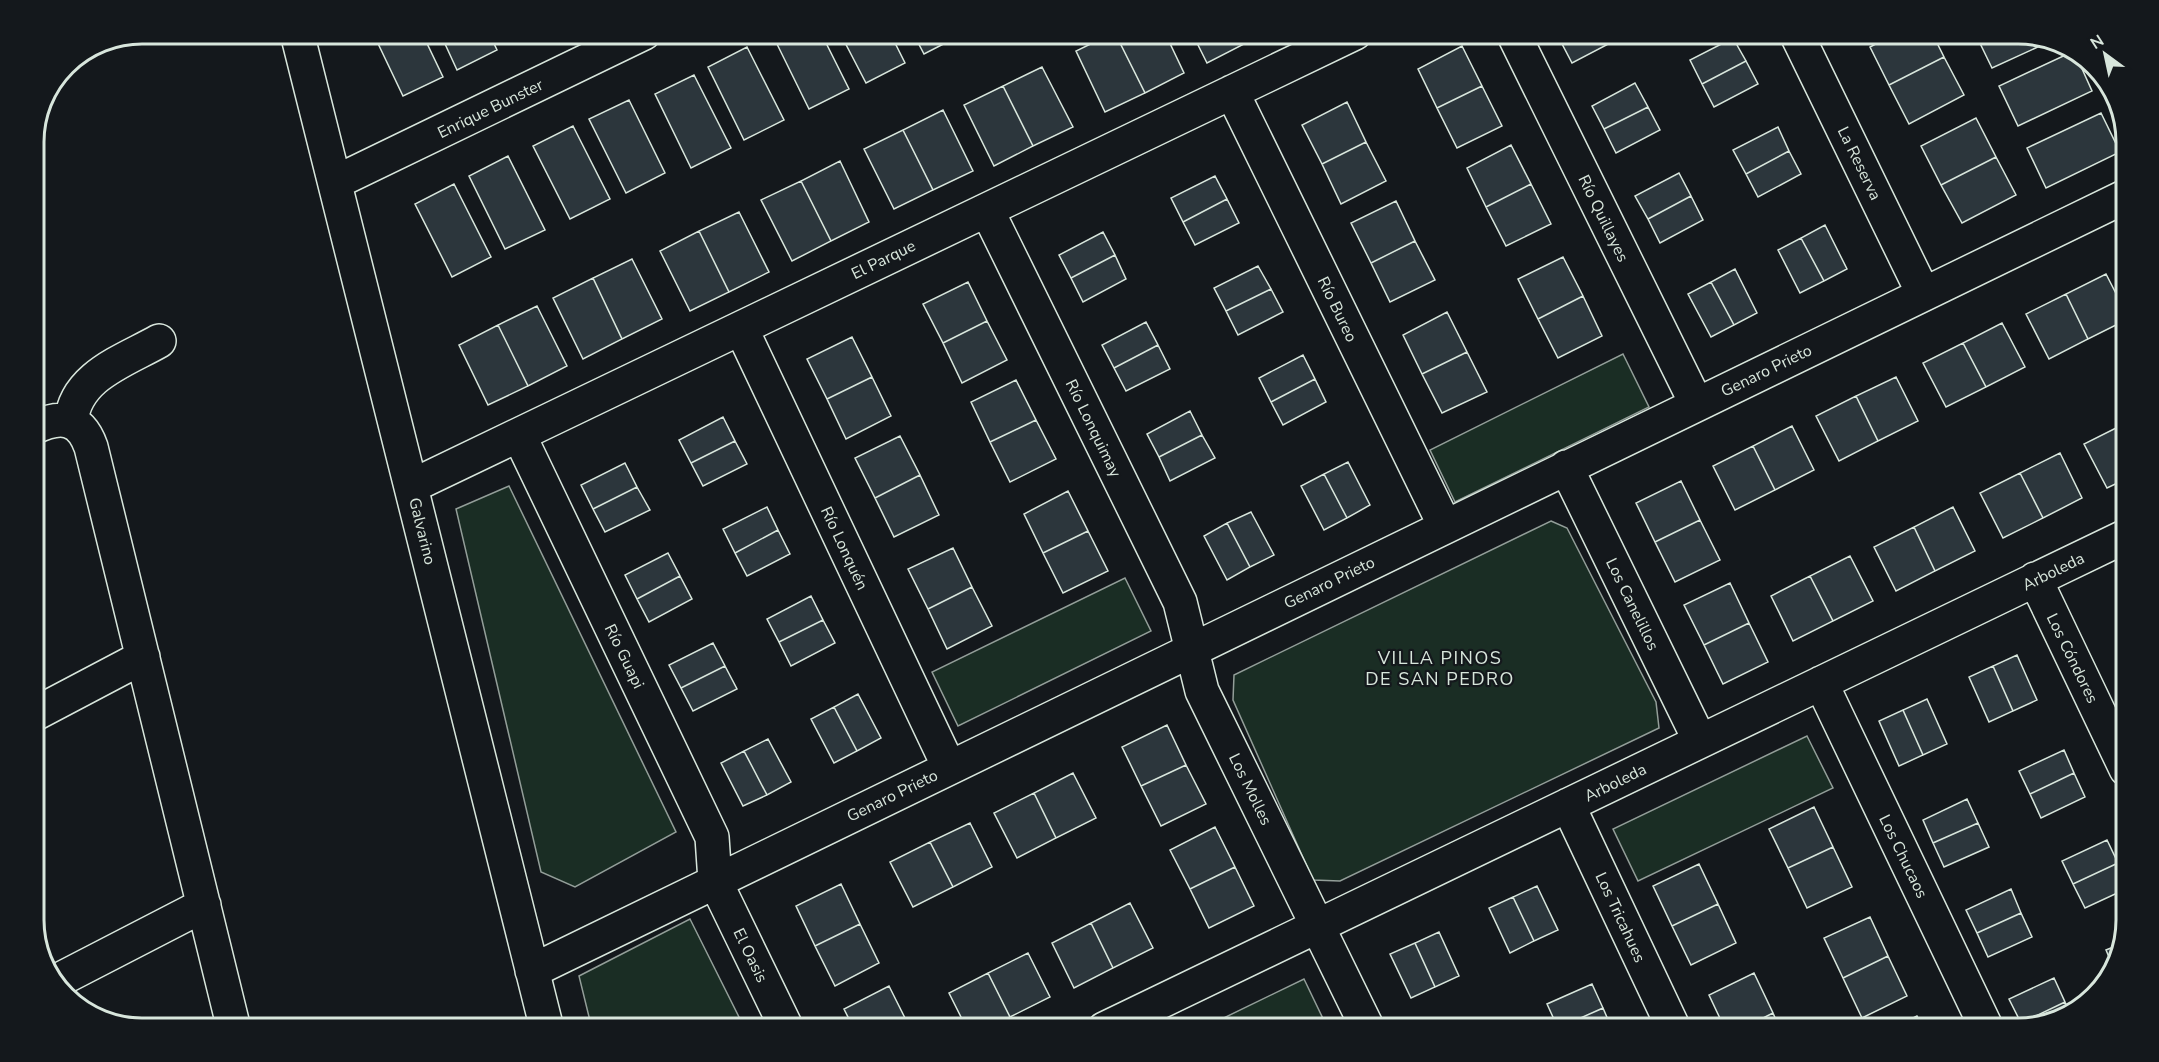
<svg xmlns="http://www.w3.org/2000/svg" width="2159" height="1062" font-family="'Nunito Sans',sans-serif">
  <rect width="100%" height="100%" fill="#14181c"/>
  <path fill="#1a2d24" stroke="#939e99" stroke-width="1.5" d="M1623,354L1649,407L1455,502L1430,450Z
    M509,486L676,832L575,887L541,872L456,509Z
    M1551,521L1567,528L1656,702L1659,728L1340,881L1313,880L1233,700L1234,675Z
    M1125,578L1151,631L958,726L932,672Z
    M1807,736L1833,788L1638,881L1613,829Z
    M690,919L745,1029H592L579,976Z
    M1304,979L1328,1029H1201Z"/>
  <path fill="#2c363c" stroke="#d8e6dc" stroke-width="1.5" d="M373,33H422L443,77L403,96Z
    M440,33H489L497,50L457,70Z
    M519,33H537L522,40Z
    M780,33H821L849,89L809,109L773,36Z
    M840,33H890L905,63L866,83Z
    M913,33H963V34L924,54Z
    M1113,33H1115L1145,93L1105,112L1076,51Z
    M1115,33H1165L1184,73L1145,93Z
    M1192,33H1241L1246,43L1207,63Z
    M1241,33H1267L1246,43Z
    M1556,33H1573L1560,40Z
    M1573,33H1612L1616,40L1572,63L1560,40Z
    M1896,33H1932L1944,57L1889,85L1870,47Z
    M1975,33H2018L2051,41L1992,68Z
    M1733,38L1746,61L1702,84L1690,60Z
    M1462,46L1482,86L1437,108L1418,69Z
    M747,47L784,120L744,140L708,67Z
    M2074,51L2092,91L2018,126L1999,86Z
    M1944,57L1964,95L1909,124L1889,85Z
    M1746,61L1758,84L1714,107L1702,84Z
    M1042,67L1073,127L1033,146L1003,86Z
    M694,75L731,148L691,168L655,94Z
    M1635,83L1648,107L1604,129L1592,106Z
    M1003,86L1033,146L994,166L964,105Z
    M1482,86L1502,126L1457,148L1437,108Z
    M629,100L665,173L626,193L589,119Z
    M1347,102L1366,142L1322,164L1302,125Z
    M1648,107L1660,130L1616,153L1604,129Z
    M943,110L973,171L933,190L903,130Z
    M2101,113L2120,152L2046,188L2027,148Z
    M1976,118L1996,157L1941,185L1921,146Z
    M573,126L610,199L570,219L533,146Z
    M1778,127L1789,151L1746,174L1733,150Z
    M903,130L933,190L894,209L864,149Z
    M1366,142L1386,181L1341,204L1322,164Z
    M1511,145L1531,184L1486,207L1467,168Z
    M1789,151L1801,174L1758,197L1746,174Z
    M508,156L545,230L505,249L469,176Z
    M1996,157L2016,195L1962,223L1941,185Z
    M840,161L869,222L831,241L801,181Z
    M1679,173L1691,196L1648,219L1635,196Z
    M1215,176L1227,199L1183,222L1171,198Z
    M801,181L831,241L792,261L761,200Z
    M454,184L491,257L452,277L415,204Z
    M1531,184L1551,224L1506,246L1486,207Z
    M1691,196L1703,220L1660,243L1648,219Z
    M1227,199L1239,223L1195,245L1183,222Z
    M1396,201L1415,241L1371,263L1351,223Z
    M739,212L769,272L729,292L699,231Z
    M1825,225L1847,269L1824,281L1801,238Z
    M699,231L729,292L690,311L660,251Z
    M1103,232L1115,255L1071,278L1059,255Z
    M1801,238L1824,281L1800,293L1778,250Z
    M1415,241L1435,280L1390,302L1371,263Z
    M1115,255L1126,279L1083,302L1071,278Z
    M1563,257L1583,296L1538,319L1518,279Z
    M632,259L662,319L622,339L593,278Z
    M1258,266L1271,289L1226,311L1214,288Z
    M1735,269L1757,313L1734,325L1711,282Z
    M2106,274L2126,313V320L2088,339L2066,294Z
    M593,278L622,339L583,359L553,298Z
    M968,282L987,321L943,343L923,304Z
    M1711,282L1734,325L1711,337L1688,294Z
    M1271,289L1283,312L1238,335L1226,311Z
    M2066,294L2088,339L2049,359L2026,314Z
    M1583,296L1602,336L1558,358L1538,319Z
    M537,306L567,366L528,386L498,325Z
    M1447,312L1467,352L1422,374L1403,335Z
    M987,321L1007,360L962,383L943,343Z
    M1146,322L1158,345L1114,368L1102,345Z
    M2002,323L2025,367L1986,387L1963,343Z
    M498,325L528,386L488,405L459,345Z
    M852,337L872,377L827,399L807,359Z
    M1963,343L1986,387L1946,407L1923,363Z
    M1158,345L1170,369L1126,391L1114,368Z
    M1467,352L1487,392L1442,413L1422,374Z
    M1303,355L1315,379L1271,402L1259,378Z
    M872,377L891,416L846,439L827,399Z
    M1896,377L1918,421L1878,441L1856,396Z
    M1315,379L1326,402L1283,425L1271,402Z
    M1016,380L1036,420L990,442L971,402Z
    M1856,396L1878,441L1839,461L1816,416Z
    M1190,411L1202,435L1159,457L1147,434Z
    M723,417L735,441L691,463L679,440Z
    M1036,420L1056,459L1010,482L990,442Z
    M2124,424L2126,479L2107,488L2084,444Z
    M1792,426L1814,470L1775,490L1753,446Z
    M1202,435L1215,458L1170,481L1159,457Z
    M900,436L920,475L875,498L855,458Z
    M735,441L747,464L703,486L691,463Z
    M1753,446L1775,490L1735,510L1713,466Z
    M2060,453L2082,498L2043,518L2020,473Z
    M1348,462L1370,505L1347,518L1324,474Z
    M625,463L637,487L593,509L581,485Z
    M2020,473L2043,518L2003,538L1980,493Z
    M1324,474L1347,518L1324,530L1301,486Z
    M920,475L939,515L894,537L875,498Z
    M1681,481L1700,520L1655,542L1636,503Z
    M637,487L650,510L605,532L593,509Z
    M1068,491L1088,531L1043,553L1024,514Z
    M767,507L778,530L735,553L723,529Z
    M1953,507L1975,551L1935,571L1914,527Z
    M1251,512L1274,555L1250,567L1227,523Z
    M1700,520L1720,560L1675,582L1655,542Z
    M1227,523L1250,567L1227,580L1204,536Z
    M1914,527L1935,571L1896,591L1874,547Z
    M778,530L790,554L747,576L735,553Z
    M1088,531L1108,571L1063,593L1043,553Z
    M953,548L972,587L928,609L908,569Z
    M668,553L680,576L637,599L625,575Z
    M1850,556L1873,601L1833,621L1810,576Z
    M680,576L692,599L649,622L637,599Z
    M1810,576L1833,621L1793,641L1771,596Z
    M1730,583L1749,623L1704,645L1684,605Z
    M972,587L992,626L947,649L928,609Z
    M811,596L823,620L779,642L767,619Z
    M823,620L835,643L791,666L779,642Z
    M1749,623L1768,662L1723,684L1704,645Z
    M713,643L725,666L681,688L669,665Z
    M2017,655L2037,700L2013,711L1993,666Z
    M725,666L737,689L693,711L681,688Z
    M1993,666L2013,711L1989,722L1969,677Z
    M858,694L881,738L857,751L834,707Z
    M1927,699L1947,744L1923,755L1903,710Z
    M834,707L857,751L834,763L811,719Z
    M1903,710L1923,755L1899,766L1879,721Z
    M1167,725L1186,765L1141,786L1122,747Z
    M768,739L791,782L767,795L744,751Z
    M2064,750L2074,773L2030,794L2019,771Z
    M744,751L767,795L743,806L721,763Z
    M1186,765L1206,804L1161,826L1141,786Z
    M1073,773L1096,818L1056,838L1034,793Z
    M2074,773L2085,797L2041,818L2030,794Z
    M1034,793L1056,838L1017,858L994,813Z
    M1967,799L1978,823L1933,843L1923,820Z
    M1814,807L1833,847L1788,868L1769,829Z
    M970,823L992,867L953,887L930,842Z
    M1978,823L1989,847L1944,867L1933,843Z
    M1215,827L1235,867L1190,889L1170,850Z
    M2107,840L2118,863L2073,884L2062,861Z
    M930,842L953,887L913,907L890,862Z
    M1833,847L1852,887L1807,908L1788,868Z
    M2118,863L2126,881V889L2085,908L2073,884Z
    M1699,864L1718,904L1672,926L1653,886Z
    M1235,867L1254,906L1209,928L1190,889Z
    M841,884L860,924L815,946L796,906Z
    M1537,886L1558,930L1534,941L1513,897Z
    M2011,889L2021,913L1977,933L1966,910Z
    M1513,897L1534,941L1510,953L1489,908Z
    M1130,903L1153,948L1113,968L1091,923Z
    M1718,904L1736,943L1691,965L1672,926Z
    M2021,913L2032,937L1988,957L1977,933Z
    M1870,917L1888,956L1843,978L1824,938Z
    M1091,923L1113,968L1074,988L1052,943Z
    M860,924L879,963L835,986L815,946Z
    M1439,932L1459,976L1435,987L1415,943Z
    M1415,943L1435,987L1411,998L1390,954Z
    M2121,944L2115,968L2114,969L2106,950Z
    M1028,953L1050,997L1010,1017L988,973Z
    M1888,956L1907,996L1862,1018L1843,978Z
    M988,973L1010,1017L987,1029H967L949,993Z
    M1754,973L1773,1013L1741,1029H1725L1709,995Z
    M2054,978L2065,1002L2021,1023L2009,999Z
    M1592,984L1603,1008L1558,1028L1547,1004Z
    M889,986L909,1026L903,1029H854L844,1009Z
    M2065,1002L2070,1013L2023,1028L2021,1023Z
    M1603,1008L1612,1029H1558V1028Z
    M1773,1013L1780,1029H1741Z
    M1917,1016L1924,1029H1890Z"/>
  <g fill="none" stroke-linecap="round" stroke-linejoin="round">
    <defs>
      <path id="street" d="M297,33L547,1029
        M1513,33L1696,403
        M1796,33L1923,293
        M1232,92L1445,526
        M336,182L644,33
        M987,210L1180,602L1202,691L1368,1029
        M741,328L949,767
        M71,422C75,376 124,361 159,341
        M33,428C60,415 80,416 91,447L234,1029
        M519,435L712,837L715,881L787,1029
        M1566,467L1700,741
        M412,486L1355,33
        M2035,579L2126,769
        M1821,683L1987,1029
        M33,715L143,657
        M1568,805L1674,1029
        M532,971L2126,196
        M53,983L204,905
        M1104,1029L2126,536"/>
    </defs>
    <use href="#street" stroke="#d8e6dc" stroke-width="36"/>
    <use href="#street" stroke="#14181c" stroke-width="33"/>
  </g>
  <g text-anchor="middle" stroke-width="4.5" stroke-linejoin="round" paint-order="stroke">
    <g font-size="16" fill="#d8e6dc" stroke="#14181c">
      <text transform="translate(490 108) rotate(-26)" y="6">Enrique Bunster</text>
      <text transform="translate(1860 163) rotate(64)" y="6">La Reserva</text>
      <text transform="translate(1604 218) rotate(64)" y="6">Río Quillayes</text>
      <text transform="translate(883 259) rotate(-26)" y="6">El Parque</text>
      <text transform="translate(1338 309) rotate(64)" y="6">Río Bureo</text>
      <text transform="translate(1766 370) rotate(-26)" y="6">Genaro Prieto</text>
      <text transform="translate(1094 428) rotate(64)" y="6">Río Lonquimay</text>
      <text transform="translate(423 531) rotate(76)" y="6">Galvarino</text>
      <text transform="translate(845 548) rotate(65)" y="6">Río Lonquén</text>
      <text transform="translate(2053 571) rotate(-26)" y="6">Arboleda</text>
      <text transform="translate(1329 582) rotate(-26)" y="6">Genaro Prieto</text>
      <text transform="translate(1633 604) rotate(64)" y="6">Los Canelillos</text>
      <text transform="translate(625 656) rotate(64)" y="6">Río Guapi</text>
      <text transform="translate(2073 658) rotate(64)" y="6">Los Cóndores</text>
      <text transform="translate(1615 782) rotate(-26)" y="6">Arboleda</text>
      <text transform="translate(1251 789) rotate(64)" y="6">Los Molles</text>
      <text transform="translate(892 795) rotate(-26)" y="6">Genaro Prieto</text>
      <text transform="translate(1904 856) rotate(64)" y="6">Los Chucaos</text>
      <text transform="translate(1621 917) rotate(65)" y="6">Los Tricahues</text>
      <text transform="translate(751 955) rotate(64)" y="6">El Oasis</text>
    </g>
    <g font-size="18" letter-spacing="1.5" fill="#d8e6dc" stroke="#14181c">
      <text x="1440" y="664">VILLA PINOS<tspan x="1440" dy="21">DE SAN PEDRO</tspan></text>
    </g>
  </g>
  <path d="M0 0H2159V1062H0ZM142 44H2018A98 98 0 0 1 2116 142V920A98 98 0 0 1 2018 1018H142A98 98 0 0 1 44 920V142A98 98 0 0 1 142 44Z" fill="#14181c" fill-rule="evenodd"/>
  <path fill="none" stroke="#d8e6dc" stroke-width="3" d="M142 44H2018A98 98 0 0 1 2116 142V920A98 98 0 0 1 2018 1018H142A98 98 0 0 1 44 920V142A98 98 0 0 1 142 44Z"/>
  <g transform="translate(2105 54) rotate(327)" stroke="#14181c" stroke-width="4.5" paint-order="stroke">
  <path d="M0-4.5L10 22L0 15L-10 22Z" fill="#d8e6dc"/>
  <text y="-9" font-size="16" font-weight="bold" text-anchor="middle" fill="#d8e6dc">N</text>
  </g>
</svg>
